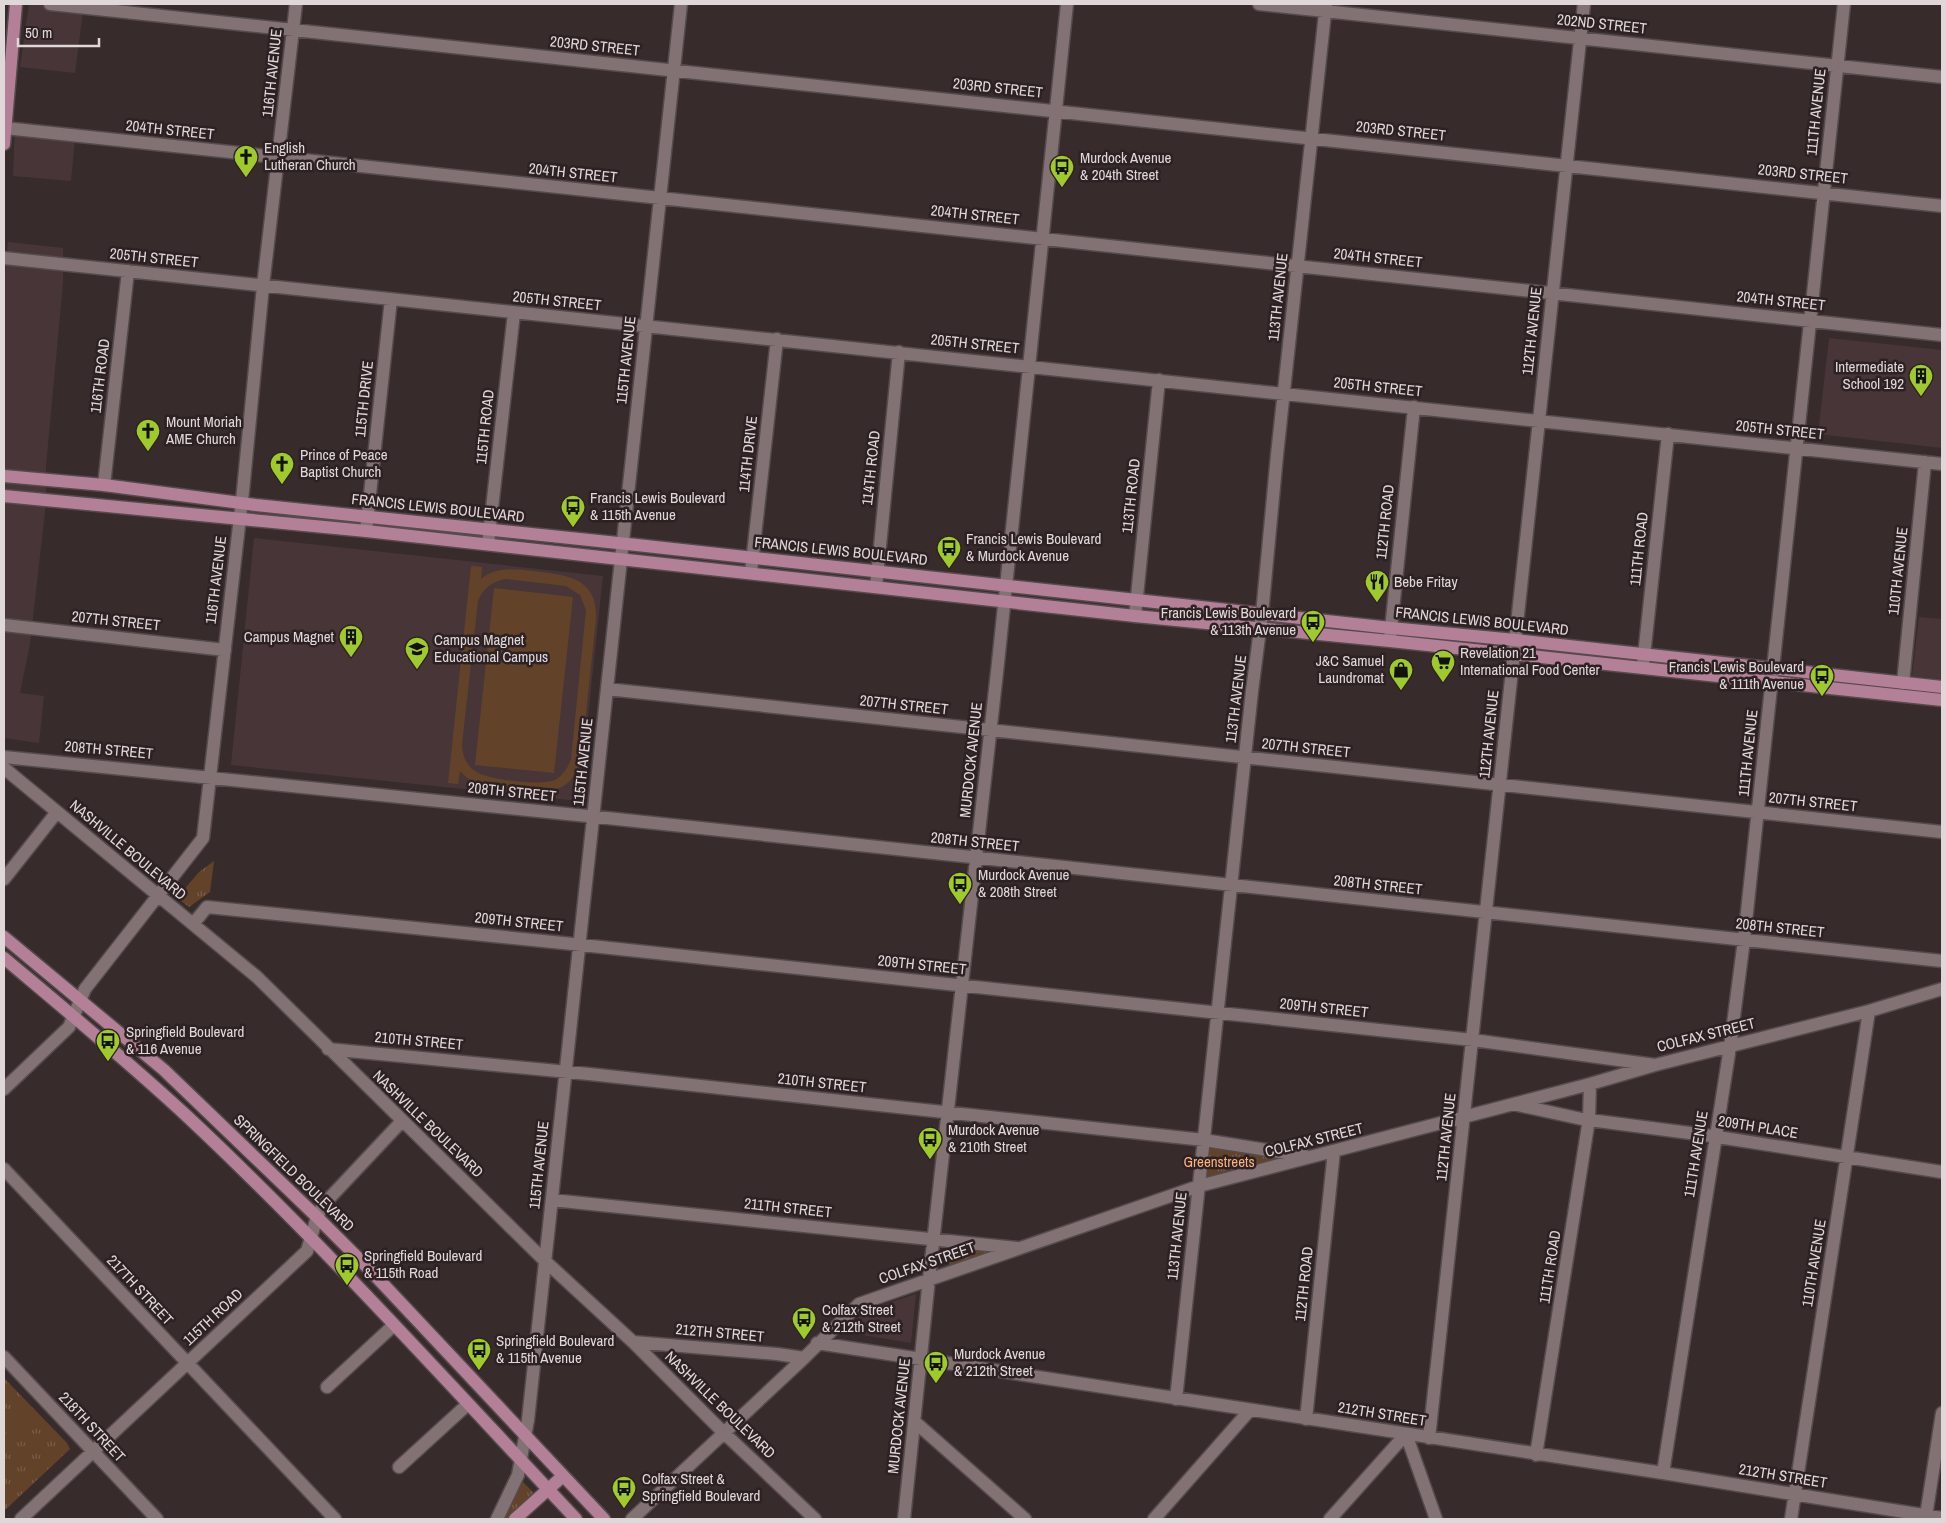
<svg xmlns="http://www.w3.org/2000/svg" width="1946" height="1523" font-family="'Archivo Narrow',sans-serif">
  <defs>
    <pattern id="grass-tufts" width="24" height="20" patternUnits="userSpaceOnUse" patternTransform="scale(1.25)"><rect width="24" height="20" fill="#63422a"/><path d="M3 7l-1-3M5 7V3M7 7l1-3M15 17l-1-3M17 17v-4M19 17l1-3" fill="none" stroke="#795d48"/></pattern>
    <pattern id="garden-furrows" width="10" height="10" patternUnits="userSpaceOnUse" patternTransform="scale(1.25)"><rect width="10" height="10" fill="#63422a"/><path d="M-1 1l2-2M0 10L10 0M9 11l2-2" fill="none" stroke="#795d48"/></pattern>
  </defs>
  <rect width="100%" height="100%" fill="#382b2c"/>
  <path fill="#483537" d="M29,4H84L75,73L20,67Z
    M15,122L76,128L71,181L13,176Z
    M8,242L63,248V283L46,466V503L30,644L20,693L44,696L39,743L4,738V287Z
    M1829,338L1942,350V448L1818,434Z
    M254,538L603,576L579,801L231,765Z
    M1919,617L1942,619V679L1912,676Z
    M916,1294L911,1343L844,1332L865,1311Z"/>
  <path fill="url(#grass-tufts)" d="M214,861L210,892L189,907L177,898L199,872Z
    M1205,1143L1288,1157L1201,1183Z
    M4,1378L67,1443L70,1449L4,1511Z
    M521,1480L535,1494L507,1519H503Z"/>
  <path fill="url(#garden-furrows)" d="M951,1244L994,1251L949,1267Z"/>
  <path fill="#63422a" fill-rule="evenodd" d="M471,566L482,567L481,579C497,566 514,569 533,571C566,575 598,577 596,619L581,760C570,798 541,793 510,790C490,787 474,787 460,771L458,784L448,783ZM506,579L566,586L580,595L586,610L571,759C568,768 563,775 555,780C542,786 486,780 475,771C466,765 462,755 462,744L478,601C483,588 493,581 506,579Z
    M494,588L573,597L554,773L475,765Z
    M22,1399L38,1416L13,1440L4,1430V1417Z"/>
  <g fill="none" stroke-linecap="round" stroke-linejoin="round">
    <defs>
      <path id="minor" d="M50,4L1942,206
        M1259,4L1942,77
        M5,128L1942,335
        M4,258L1942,464
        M104,485L128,271
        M366,531L391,299
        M488,544L514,313
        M751,572L777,339
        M876,587L899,352
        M1135,616L1159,380
        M4,625L225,650
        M1390,639L1414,407
        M1643,665L1668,434
        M1903,683L1925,462
        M607,689L1942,832
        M4,757L607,818L1942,961
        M4,768L257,977L545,1261L633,1342L724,1433L815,1519
        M4,879L57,812
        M193,924L207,907L563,943L1473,1040L1655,1065
        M328,1049L589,1074L1204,1140L1305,1156
        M4,1089L69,1027L85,989L203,838L243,491L263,286L296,4
        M1513,1104L1582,1119L1705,1135L1942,1172
        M4,1169L335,1519
        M552,1200L1017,1248
        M633,1342L777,1354L804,1358
        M817,1343L1663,1473L1942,1518
        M4,1357L157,1519
        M327,1387L394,1325
        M1176,1399L1252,691L1262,614L1277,455L1326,4
        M1306,1419L1334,1151
        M915,1422L1025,1519
        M1429,1438L1584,4
        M1536,1455L1589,1119L1590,1084
        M399,1467L468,1404
        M1663,1473L1730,1047L1744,940L1844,4
        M1926,1516L1942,1413
        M21,1519L307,1251L317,1217L323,1205L402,1121
        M497,1519L518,1475L528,1420L681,4
        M632,1519L804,1358L859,1304L1199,1186L1590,1084L1655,1065L1869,1011L1942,989
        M904,1519L929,1279L998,663L1067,4
        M1154,1519L1250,1410
        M1330,1519L1406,1434L1436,1519
        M1791,1519L1869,1011"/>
      <path id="major" d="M4,144L16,4
        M4,476L104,485L256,505L637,545L1391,628L1515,640L1942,687
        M4,496L366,531L1135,616L1390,641L1942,700
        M4,937L164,1070L317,1217L368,1268L604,1519
        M4,958C67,1011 130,1063 190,1119C325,1246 449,1384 576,1519
        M515,1519L563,1476"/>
    </defs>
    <use href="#minor" stroke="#554a4c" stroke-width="15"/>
    <use href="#major" stroke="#554a4c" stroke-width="15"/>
    <use href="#minor" stroke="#827274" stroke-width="12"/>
    <use href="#major" stroke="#b38098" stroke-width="12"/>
  </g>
  <defs>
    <symbol id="church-pin" viewBox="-11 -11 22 30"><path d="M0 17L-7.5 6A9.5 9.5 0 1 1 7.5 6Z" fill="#9fca2c" stroke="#2d2123"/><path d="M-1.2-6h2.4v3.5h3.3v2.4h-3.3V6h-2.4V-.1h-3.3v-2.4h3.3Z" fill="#111"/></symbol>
    <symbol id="bus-pin" viewBox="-11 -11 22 30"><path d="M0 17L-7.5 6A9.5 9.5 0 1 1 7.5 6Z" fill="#9fca2c" stroke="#2d2123"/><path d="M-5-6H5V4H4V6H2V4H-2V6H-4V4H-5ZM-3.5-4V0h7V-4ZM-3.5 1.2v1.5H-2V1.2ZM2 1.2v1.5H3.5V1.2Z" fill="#111"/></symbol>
    <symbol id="building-pin" viewBox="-11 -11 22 30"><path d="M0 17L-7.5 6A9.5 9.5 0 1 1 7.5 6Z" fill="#9fca2c" stroke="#2d2123"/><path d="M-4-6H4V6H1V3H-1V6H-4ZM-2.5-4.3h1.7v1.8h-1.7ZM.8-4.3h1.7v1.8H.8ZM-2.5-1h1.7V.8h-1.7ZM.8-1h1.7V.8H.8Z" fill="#111"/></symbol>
    <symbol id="restaurant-pin" viewBox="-11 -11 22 30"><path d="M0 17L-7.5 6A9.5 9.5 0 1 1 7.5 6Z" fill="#9fca2c" stroke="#2d2123"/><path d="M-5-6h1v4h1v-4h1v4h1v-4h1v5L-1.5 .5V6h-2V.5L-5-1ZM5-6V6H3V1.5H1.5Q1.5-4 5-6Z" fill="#111"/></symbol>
    <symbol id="school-pin" viewBox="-11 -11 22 30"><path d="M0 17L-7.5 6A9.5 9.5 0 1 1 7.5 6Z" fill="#9fca2c" stroke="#2d2123"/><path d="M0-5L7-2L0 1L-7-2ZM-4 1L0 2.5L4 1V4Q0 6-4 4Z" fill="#111"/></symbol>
    <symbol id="supermarket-pin" viewBox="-11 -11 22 30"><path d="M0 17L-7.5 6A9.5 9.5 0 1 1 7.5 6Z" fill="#9fca2c" stroke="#2d2123"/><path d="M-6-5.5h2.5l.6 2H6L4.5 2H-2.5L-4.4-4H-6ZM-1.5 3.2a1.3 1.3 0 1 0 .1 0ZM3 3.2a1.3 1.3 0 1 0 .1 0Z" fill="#111"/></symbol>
    <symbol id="shop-pin" viewBox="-11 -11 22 30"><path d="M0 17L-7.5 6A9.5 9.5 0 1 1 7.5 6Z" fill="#9fca2c" stroke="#2d2123"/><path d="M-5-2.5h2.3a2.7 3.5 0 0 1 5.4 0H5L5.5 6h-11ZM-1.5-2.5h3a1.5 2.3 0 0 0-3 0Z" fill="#111"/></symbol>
  </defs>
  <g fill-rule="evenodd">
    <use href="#church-pin" x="232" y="143" width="28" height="38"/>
    <use href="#bus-pin" x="1048" y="153" width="28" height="38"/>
    <use href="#building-pin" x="1907" y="362" width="28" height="38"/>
    <use href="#church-pin" x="134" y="417" width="28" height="38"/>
    <use href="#church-pin" x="268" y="450" width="28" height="38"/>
    <use href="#bus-pin" x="559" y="493" width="28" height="38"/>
    <use href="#bus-pin" x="935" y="534" width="28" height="38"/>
    <use href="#restaurant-pin" x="1363" y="568" width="28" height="38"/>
    <use href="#bus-pin" x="1299" y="608" width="28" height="38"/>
    <use href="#building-pin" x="337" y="623" width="28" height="38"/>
    <use href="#school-pin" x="403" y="635" width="28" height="38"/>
    <use href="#supermarket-pin" x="1429" y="648" width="28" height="38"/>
    <use href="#shop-pin" x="1387" y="656" width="28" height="38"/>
    <use href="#bus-pin" x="1808" y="662" width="28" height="38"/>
    <use href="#bus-pin" x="946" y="870" width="28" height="38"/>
    <use href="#bus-pin" x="94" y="1027" width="28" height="38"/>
    <use href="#bus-pin" x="916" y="1125" width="28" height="38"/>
    <use href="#bus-pin" x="333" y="1251" width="28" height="38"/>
    <use href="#bus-pin" x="790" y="1305" width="28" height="38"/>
    <use href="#bus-pin" x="465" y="1336" width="28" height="38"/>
    <use href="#bus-pin" x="922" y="1349" width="28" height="38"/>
    <use href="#bus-pin" x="610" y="1474" width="28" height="38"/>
  </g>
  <g text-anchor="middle" stroke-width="5" stroke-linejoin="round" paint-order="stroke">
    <g font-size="15" fill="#e0d7d8" stroke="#2d2123">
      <text transform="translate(1602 24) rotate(6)" y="5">202ND STREET</text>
      <text transform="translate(595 46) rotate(6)" y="5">203RD STREET</text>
      <text transform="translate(272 73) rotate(-84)" y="5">116TH AVENUE</text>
      <text transform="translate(998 88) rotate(6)" y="5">203RD STREET</text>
      <text transform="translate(1816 112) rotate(-84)" y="5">111TH AVENUE</text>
      <text transform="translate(170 130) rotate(6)" y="5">204TH STREET</text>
      <text transform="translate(1401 131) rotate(6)" y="5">203RD STREET</text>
      <text transform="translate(573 173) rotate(6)" y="5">204TH STREET</text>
      <text transform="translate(1803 174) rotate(6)" y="5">203RD STREET</text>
      <text transform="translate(975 215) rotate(6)" y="5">204TH STREET</text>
      <text transform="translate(154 258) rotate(6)" y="5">205TH STREET</text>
      <text transform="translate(1378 258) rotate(6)" y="5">204TH STREET</text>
      <text transform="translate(1278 297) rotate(-84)" y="5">113TH AVENUE</text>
      <text transform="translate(557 301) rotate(6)" y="5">205TH STREET</text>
      <text transform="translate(1781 301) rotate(6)" y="5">204TH STREET</text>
      <text transform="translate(1532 331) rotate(-84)" y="5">112TH AVENUE</text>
      <text transform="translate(975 344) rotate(6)" y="5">205TH STREET</text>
      <text transform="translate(626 360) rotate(-84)" y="5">115TH AVENUE</text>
      <text transform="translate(100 376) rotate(-83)" y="5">116TH ROAD</text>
      <text transform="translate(1378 387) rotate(6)" y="5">205TH STREET</text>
      <text transform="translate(364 399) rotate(-84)" y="5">115TH DRIVE</text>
      <text transform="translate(485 427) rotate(-84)" y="5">115TH ROAD</text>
      <text transform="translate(1780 430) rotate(6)" y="5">205TH STREET</text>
      <text transform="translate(748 454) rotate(-84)" y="5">114TH DRIVE</text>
      <text transform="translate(871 468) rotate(-84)" y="5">114TH ROAD</text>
      <text transform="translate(1131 496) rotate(-84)" y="5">113TH ROAD</text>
      <text transform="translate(438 508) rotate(6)" y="5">FRANCIS LEWIS BOULEVARD</text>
      <text transform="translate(1385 522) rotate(-84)" y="5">112TH ROAD</text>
      <text transform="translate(1639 549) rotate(-84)" y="5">111TH ROAD</text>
      <text transform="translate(841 551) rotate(6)" y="5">FRANCIS LEWIS BOULEVARD</text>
      <text transform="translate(1898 571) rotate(-84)" y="5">110TH AVENUE</text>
      <text transform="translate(216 580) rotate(-83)" y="5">116TH AVENUE</text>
      <text transform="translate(116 621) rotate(6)" y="5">207TH STREET</text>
      <text transform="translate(1482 621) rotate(6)" y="5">FRANCIS LEWIS BOULEVARD</text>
      <text transform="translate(1236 699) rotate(-83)" y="5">113TH AVENUE</text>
      <text transform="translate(904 705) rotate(6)" y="5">207TH STREET</text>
      <text transform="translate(1489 734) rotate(-84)" y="5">112TH AVENUE</text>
      <text transform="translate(1306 748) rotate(6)" y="5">207TH STREET</text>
      <text transform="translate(109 750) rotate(5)" y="5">208TH STREET</text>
      <text transform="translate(1748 753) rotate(-84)" y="5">111TH AVENUE</text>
      <text transform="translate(971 760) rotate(-84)" y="5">MURDOCK AVENUE</text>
      <text transform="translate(583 762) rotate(-84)" y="5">115TH AVENUE</text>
      <text transform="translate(512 792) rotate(6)" y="5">208TH STREET</text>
      <text transform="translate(1813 802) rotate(6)" y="5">207TH STREET</text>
      <text transform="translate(975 842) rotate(6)" y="5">208TH STREET</text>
      <text transform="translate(128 850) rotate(40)" y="5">NASHVILLE BOULEVARD</text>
      <text transform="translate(1378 885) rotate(6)" y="5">208TH STREET</text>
      <text transform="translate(519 922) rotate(6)" y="5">209TH STREET</text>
      <text transform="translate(1780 928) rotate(6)" y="5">208TH STREET</text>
      <text transform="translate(922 965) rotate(6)" y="5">209TH STREET</text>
      <text transform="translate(1324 1008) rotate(6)" y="5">209TH STREET</text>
      <text transform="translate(1706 1035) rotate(-14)" y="5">COLFAX STREET</text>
      <text transform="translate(419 1041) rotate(5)" y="5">210TH STREET</text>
      <text transform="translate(822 1083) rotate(6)" y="5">210TH STREET</text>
      <text transform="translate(428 1124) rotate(44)" y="5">NASHVILLE BOULEVARD</text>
      <text transform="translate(1758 1127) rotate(9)" y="5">209TH PLACE</text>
      <text transform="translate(1446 1137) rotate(-84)" y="5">112TH AVENUE</text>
      <text transform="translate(1314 1140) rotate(-14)" y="5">COLFAX STREET</text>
      <text transform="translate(1696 1154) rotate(-81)" y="5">111TH AVENUE</text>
      <text transform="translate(539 1165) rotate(-84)" y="5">115TH AVENUE</text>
      <text transform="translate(294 1173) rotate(44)" y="5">SPRINGFIELD BOULEVARD</text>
      <text transform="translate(788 1208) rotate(6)" y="5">211TH STREET</text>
      <text transform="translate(1177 1236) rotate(-84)" y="5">113TH AVENUE</text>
      <text transform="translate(927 1263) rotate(-19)" y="5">COLFAX STREET</text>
      <text transform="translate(1814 1263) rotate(-81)" y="5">110TH AVENUE</text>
      <text transform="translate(1550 1267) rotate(-81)" y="5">111TH ROAD</text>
      <text transform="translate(1304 1284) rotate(-84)" y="5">112TH ROAD</text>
      <text transform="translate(140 1290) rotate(47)" y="5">217TH STREET</text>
      <text transform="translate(213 1317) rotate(-43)" y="5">115TH ROAD</text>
      <text transform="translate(720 1333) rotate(5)" y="5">212TH STREET</text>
      <text transform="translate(720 1405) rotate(44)" y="5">NASHVILLE BOULEVARD</text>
      <text transform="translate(1382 1414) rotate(9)" y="5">212TH STREET</text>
      <text transform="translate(899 1416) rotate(-84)" y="5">MURDOCK AVENUE</text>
      <text transform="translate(92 1427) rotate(47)" y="5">218TH STREET</text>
      <text transform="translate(1783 1476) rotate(9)" y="5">212TH STREET</text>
    </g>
    <g font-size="15" fill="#e0d7d8" stroke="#2d2123" text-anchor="start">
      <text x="264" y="153">English<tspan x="264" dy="17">Lutheran Church</tspan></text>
      <text x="1080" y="163">Murdock Avenue<tspan x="1080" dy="17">&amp; 204th Street</tspan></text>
      <text x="1904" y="372" text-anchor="end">Intermediate<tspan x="1904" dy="17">School 192</tspan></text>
      <text x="166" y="427">Mount Moriah<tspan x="166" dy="17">AME Church</tspan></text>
      <text x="300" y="460">Prince of Peace<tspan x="300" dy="17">Baptist Church</tspan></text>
      <text x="590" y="503">Francis Lewis Boulevard<tspan x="590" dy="17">&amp; 115th Avenue</tspan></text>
      <text x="966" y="544">Francis Lewis Boulevard<tspan x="966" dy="17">&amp; Murdock Avenue</tspan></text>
      <text x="1394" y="587">Bebe Fritay</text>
      <text x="1296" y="618" text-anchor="end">Francis Lewis Boulevard<tspan x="1296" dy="17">&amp; 113th Avenue</tspan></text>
      <text x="334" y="642" text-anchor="end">Campus Magnet</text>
      <text x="434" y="645">Campus Magnet<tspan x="434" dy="17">Educational Campus</tspan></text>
      <text x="1460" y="658">Revelation 21<tspan x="1460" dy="17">International Food Center</tspan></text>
      <text x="1384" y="666" text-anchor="end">J&amp;C Samuel<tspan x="1384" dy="17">Laundromat</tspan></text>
      <text x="1804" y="672" text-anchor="end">Francis Lewis Boulevard<tspan x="1804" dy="17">&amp; 111th Avenue</tspan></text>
      <text x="978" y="880">Murdock Avenue<tspan x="978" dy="17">&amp; 208th Street</tspan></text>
      <text x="126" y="1037">Springfield Boulevard<tspan x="126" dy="17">&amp; 116 Avenue</tspan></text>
      <text x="948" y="1135">Murdock Avenue<tspan x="948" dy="17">&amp; 210th Street</tspan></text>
      <text x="364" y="1261">Springfield Boulevard<tspan x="364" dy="17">&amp; 115th Road</tspan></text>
      <text x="822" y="1315">Colfax Street<tspan x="822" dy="17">&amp; 212th Street</tspan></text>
      <text x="496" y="1346">Springfield Boulevard<tspan x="496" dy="17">&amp; 115th Avenue</tspan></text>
      <text x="954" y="1359">Murdock Avenue<tspan x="954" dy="17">&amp; 212th Street</tspan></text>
      <text x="642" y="1484">Colfax Street &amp;<tspan x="642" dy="17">Springfield Boulevard</tspan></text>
    </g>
    <g font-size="15" fill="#fdb17c" stroke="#2d2123">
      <text x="1219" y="1167">Greenstreets</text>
    </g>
  </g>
  <rect width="1946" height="1523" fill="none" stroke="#e0d7d8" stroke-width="10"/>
  <path d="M18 38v8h81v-8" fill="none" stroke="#e0d7d8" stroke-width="2.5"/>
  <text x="25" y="38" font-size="15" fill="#e0d7d8" stroke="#2d2123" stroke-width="4" paint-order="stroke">50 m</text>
</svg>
